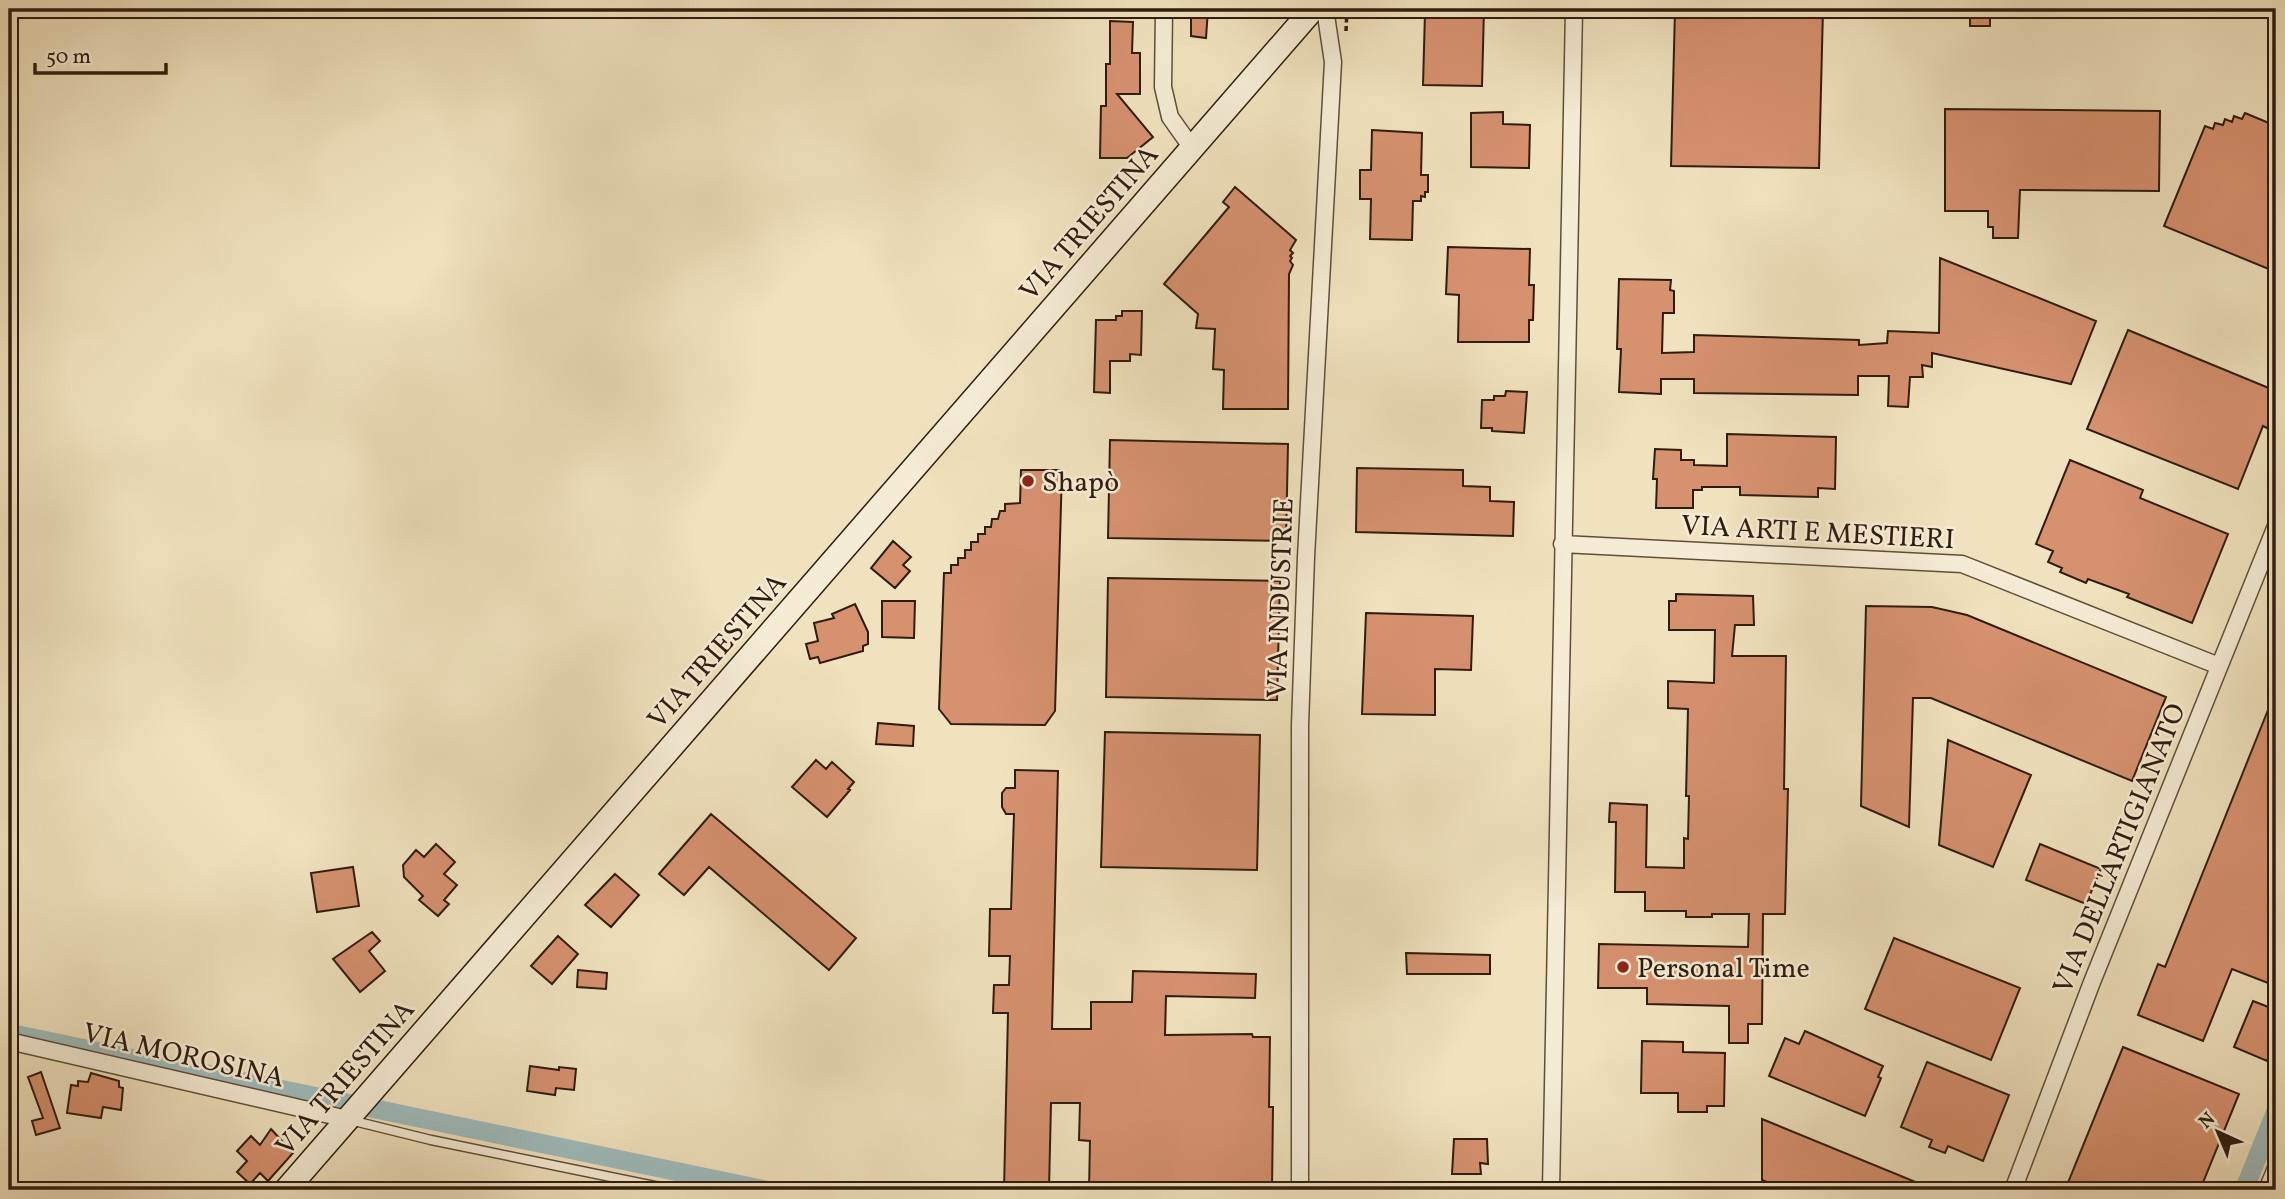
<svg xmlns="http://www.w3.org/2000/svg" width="2285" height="1199" font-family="Vollkorn,serif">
  <rect width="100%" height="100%" fill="#f0e2be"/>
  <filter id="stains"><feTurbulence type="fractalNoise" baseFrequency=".00286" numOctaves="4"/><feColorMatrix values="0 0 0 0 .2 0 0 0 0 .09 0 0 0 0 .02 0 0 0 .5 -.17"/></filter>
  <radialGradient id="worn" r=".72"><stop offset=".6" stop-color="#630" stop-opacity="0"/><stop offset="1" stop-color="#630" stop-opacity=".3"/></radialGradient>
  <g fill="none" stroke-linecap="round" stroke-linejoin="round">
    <path stroke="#9ebbbc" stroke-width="19" d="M9,1033L766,1190
      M2244,1190L2276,1111"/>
  </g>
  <path fill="#d6916f" stroke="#301c0f" stroke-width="2" d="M1191,9H1208L1206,38L1191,36Z
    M1450,9H1484L1482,86L1423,85L1425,12H1450Z
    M1675,9H1823L1819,168L1671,166Z
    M1970,9H1990V26H1970Z
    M1110,21L1133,22L1132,53H1140V94H1117L1153,137L1127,158H1100L1101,106H1106V64H1110Z
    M1945,109L2160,111L2159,191L2020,190L2018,238H1993V227H1988V211H1945Z
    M1503,112V124L1530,125L1529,168L1471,167V113Z
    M2245,113L2276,126V272L2164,226L2205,126L2213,129L2215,123L2223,125L2225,119L2232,122L2234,116L2242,119Z
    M1372,130L1422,133L1421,175H1428V192H1425V197L1421,196V201H1413L1412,240L1370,239L1371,199H1360V170H1371Z
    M1235,187L1296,240L1290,250L1293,253L1290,256L1292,258L1290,261L1293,265L1289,274L1288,409H1223L1224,370L1213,369L1215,329L1196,328L1198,314L1164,284L1229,207L1223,202Z
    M1448,247L1530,249L1529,285H1534L1533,320H1529V342H1458L1459,295L1446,294Z
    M1940,258L2096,321L2071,384L1932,353V367L1922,365L1923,377H1910L1908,407L1888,406L1889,376H1858V395L1694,393V379H1661V394L1619,392L1621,349H1617L1619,279L1671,280L1670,290L1674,291V313H1663L1662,353L1694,352V335L1859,340V345L1887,343L1888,331L1939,333Z
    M1122,311H1142L1141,355L1130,354V361H1110V393L1094,392L1096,320H1116V316H1122Z
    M2128,330L2276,391V416L2271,430L2263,426L2238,489L2087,429Z
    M1506,391L1527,392L1524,433L1492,431V428H1481L1482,400H1494V396H1505Z
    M1727,434L1836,437L1835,489L1818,488V497L1740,495V487H1702V490H1693V508H1656L1657,479H1653L1655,449L1681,450V460H1694V465L1727,466Z
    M1110,440L1288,444L1286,541L1108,538Z
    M2070,460L2143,490L2140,498L2228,534L2192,623L2127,597L2129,594L2088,579L2086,583L2060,572L2062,568L2048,562L2053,551L2036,544Z
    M1357,468L1463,470V486L1490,487V501L1514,502L1513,536L1356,532Z
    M1021,470H1062L1055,711L1045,725L951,724L939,709L944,573H951V565H958V558H965V550H971V542H978V534H985V527H991L992,519H998L1000,511H1005V504L1020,503Z
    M893,541L911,557L903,565L910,571L895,588L871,568Z
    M1108,578L1280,581L1277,700L1106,697Z
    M1676,594L1753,596L1754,625H1735L1732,656H1786L1784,789H1788L1785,914H1763L1762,1024H1748V1043H1729V1006L1647,1004V988H1598L1599,944L1748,947L1749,914H1712V917H1686V911H1645V892H1615L1616,822H1609L1610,803L1647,805L1646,867L1684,868V838L1688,839L1689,796H1686L1688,709L1668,708V681L1714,683L1715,630H1669V601H1676Z
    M882,601H915L914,638L882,637Z
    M855,604L868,632V644L863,646V651L820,663L818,657L810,659L806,644L818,641L814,623L834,618L832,614Z
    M1866,606L1932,607L1967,615L2166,697L2132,781L1931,698H1913L1909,827L1861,806Z
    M1366,613L1473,616L1471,670L1435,669V715L1362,714Z
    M2276,690V963L2268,983L2232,969L2203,1041L2138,1015L2158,964L2165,967Z
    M878,723L914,726L913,746L876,744Z
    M1105,732L1260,735L1257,870L1101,867Z
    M1948,740L2031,775L1993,867L1939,845Z
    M816,760L826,769L832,762L854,782L848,789L850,790L827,817L792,787Z
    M1015,770L1058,771L1052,1029H1091V1002H1132L1133,971L1256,974L1255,998L1166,996L1165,1035L1252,1034L1253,1037H1270L1269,1107H1273L1272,1190H1089L1090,1141L1079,1140L1080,1103H1051L1049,1190H1004L1008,1013H993L994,985H1009L1010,956H989L990,909H1011L1014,814H1006L1002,807V793L1006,788H1015Z
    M711,814L856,938L829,970L709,867L684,895L659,874Z
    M436,844L455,862L444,874L457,885L444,900L449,904L438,916L419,900L423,896L404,877L403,865L416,850L424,857Z
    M2040,844L2101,869L2086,904L2026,880Z
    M353,867L359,906L317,912L311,873Z
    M615,874L639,895L611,927L585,905Z
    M372,932L380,941L369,951L385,971L360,992L333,959Z
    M558,936L578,954L552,984L531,966Z
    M1894,938L2020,988L1991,1060L1865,1009Z
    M1406,953L1490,955V974H1407Z
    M578,970L607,973L606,989L577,987Z
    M2253,1001L2276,1010V1038L2267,1061L2234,1047Z
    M1805,1031L1883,1066L1878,1077L1881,1078L1865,1116L1769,1076L1785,1038L1799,1044Z
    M1642,1041L1683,1042V1052L1725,1053L1724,1106H1707V1112H1678V1093H1641Z
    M2123,1047L2239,1094L2200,1190H2065Z
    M1927,1062L2009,1095L1983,1161L1948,1146L1945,1153L1929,1147L1932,1140L1901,1127Z
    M530,1066L559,1070V1067L576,1069L574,1090L556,1088L555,1095L527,1091Z
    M41,1072L60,1128L36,1135L32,1121L43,1118L28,1077Z
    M91,1073L119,1081V1087L123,1088L121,1110L103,1107L101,1118L67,1113L71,1085L78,1086V1081L88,1082Z
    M1762,1119L1935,1190H1787L1762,1180Z
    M271,1129L293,1153L268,1181L260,1173L250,1184L237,1172L247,1161L237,1151L251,1136L260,1145Z
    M1454,1139H1487L1488,1164L1480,1163L1481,1174H1452Z"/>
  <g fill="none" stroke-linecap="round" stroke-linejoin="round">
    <defs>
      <path id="service" d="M350,1120L431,1140L674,1190"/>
      <path id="minor" d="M1164,9L1163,87L1170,117L1192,148
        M1562,544L1962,564L2219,666
        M9,1041L347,1119
        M1300,1190V725L1306,557L1333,62L1325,9
        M1551,1190L1574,9
        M2013,1190L2092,982L2276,526
        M2267,1190L2276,1168"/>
      <path id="secondary" d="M286,1190L1313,9"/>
    </defs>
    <use href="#service" stroke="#604e3b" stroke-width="11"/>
    <use href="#minor" stroke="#604e3b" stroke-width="19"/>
    <use href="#secondary" stroke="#301c0f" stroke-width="26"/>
    <path stroke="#301c0f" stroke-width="3.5" stroke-dasharray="5 3.5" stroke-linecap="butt" d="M1346,31L1347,9"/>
    <use href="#service" stroke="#f5ecd5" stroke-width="8"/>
    <use href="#minor" stroke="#f5ecd5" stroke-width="16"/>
    <use href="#secondary" stroke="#f5ecd5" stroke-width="23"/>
  </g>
  <g fill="#8f2418" stroke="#f5ecd5" stroke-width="2.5">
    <circle cx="1028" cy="481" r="7"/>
    <circle cx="1623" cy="967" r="7"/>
  </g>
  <g text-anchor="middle" stroke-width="5" stroke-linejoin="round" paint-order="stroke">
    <g font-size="28" fill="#301c0f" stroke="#f5ecd5">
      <text transform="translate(1088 222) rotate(-49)" y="10">VIA TRIESTINA</text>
      <text transform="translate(1818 531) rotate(3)" y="10">VIA ARTI E MESTIERI</text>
      <text transform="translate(1279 598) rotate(-88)" y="10">VIA INDUSTRIE</text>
      <text transform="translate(716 650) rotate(-49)" y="10">VIA TRIESTINA</text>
      <text transform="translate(2118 848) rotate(-68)" y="10">VIA DELL'ARTIGIANATO</text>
      <text transform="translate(184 1054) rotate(13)" y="10">VIA MOROSINA</text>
      <text transform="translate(344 1077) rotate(-49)" y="10">VIA TRIESTINA</text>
    </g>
    <g font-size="28" fill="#301c0f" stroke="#f5ecd5" text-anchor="start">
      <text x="1042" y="491">Shapò</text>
      <text x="1637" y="977">Personal Time</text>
    </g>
  </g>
  <rect width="2285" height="1199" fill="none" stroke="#f0e2be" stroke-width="35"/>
  <rect x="10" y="10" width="2264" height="1178" fill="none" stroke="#301c0f" stroke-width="3.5"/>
  <rect x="18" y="18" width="2250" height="1164" fill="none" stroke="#301c0f" stroke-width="2"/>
  <g transform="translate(2218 1132) rotate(316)" stroke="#f5ecd5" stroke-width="5" paint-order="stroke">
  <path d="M0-5L12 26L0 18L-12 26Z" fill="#301c0f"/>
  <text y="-10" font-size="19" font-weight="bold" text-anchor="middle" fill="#301c0f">N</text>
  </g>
  <path d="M35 63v10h131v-10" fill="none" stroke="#301c0f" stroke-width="3.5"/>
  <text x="46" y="63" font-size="21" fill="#301c0f" stroke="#f5ecd5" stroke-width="5" paint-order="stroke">50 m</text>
  <rect width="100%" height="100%" filter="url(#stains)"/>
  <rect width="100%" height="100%" fill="url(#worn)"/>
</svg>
